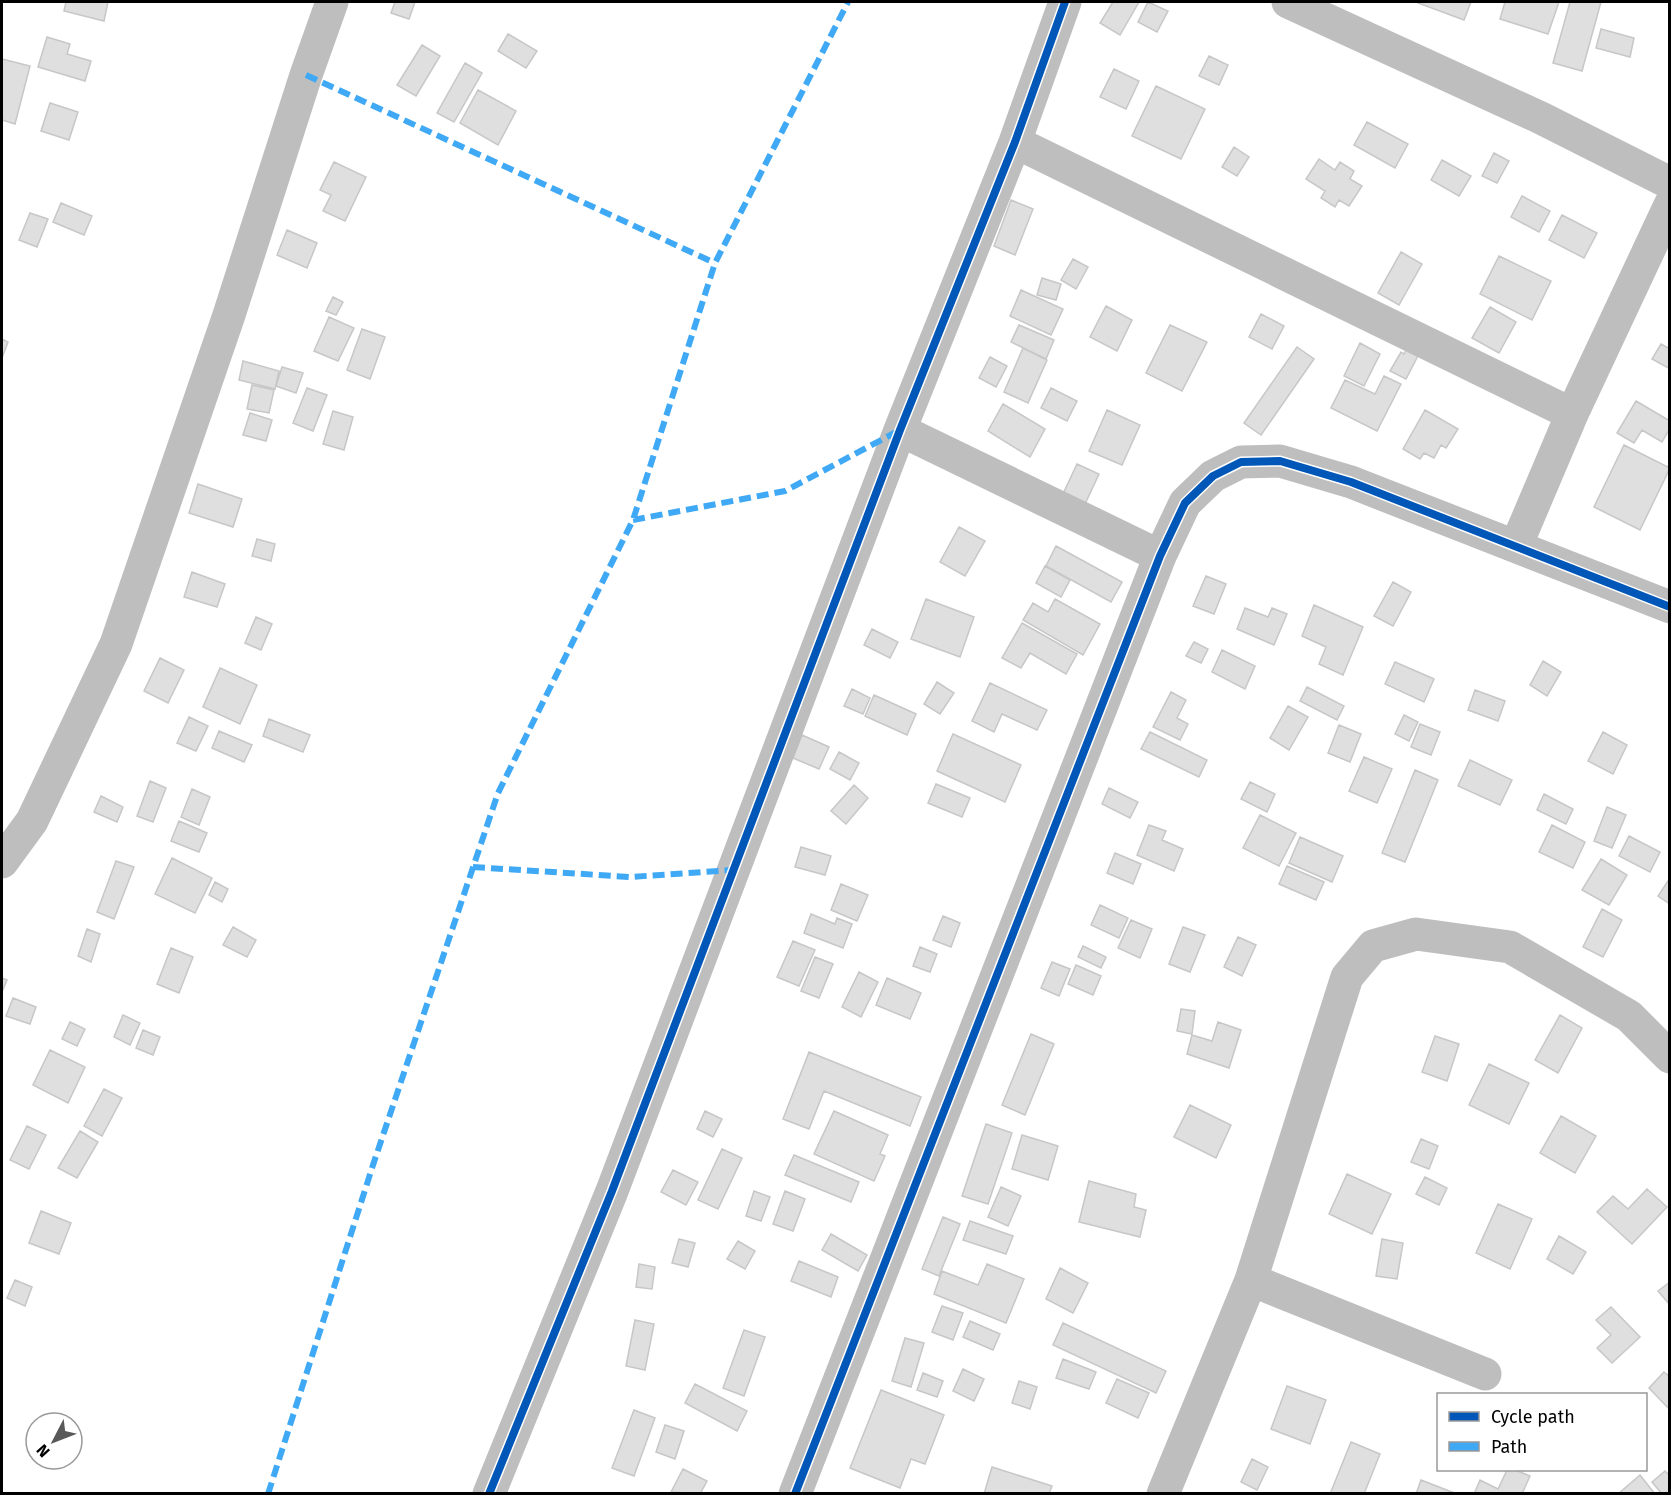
<svg xmlns="http://www.w3.org/2000/svg" width="1671" height="1495" font-family="'Fira Sans',sans-serif">
  <rect width="100%" height="100%" fill="#fff"/>
  <path fill="#dfdfdf" stroke="#c7c7c7" stroke-width="1.5" d="M66,2H108L104,21L64,11Z
    M395,2H415L409,19L391,13Z
    M1113,2H1139L1120,35L1100,23Z
    M1148,2L1168,11L1157,32L1138,22Z
    M1419,2H1471L1464,20L1418,3Z
    M1505,2H1559L1548,34L1500,19Z
    M1570,2H1601L1582,71L1553,63Z
    M1601,29L1634,38L1630,57L1596,48Z
    M508,34L537,51L526,68L498,51Z
    M47,37L70,44L67,54L91,61L85,81L38,67Z
    M422,45L440,56L416,96L397,85Z
    M1209,56L1228,65L1219,85L1199,76Z
    M2,59L30,66L15,124L2,120Z
    M465,63L482,73L454,122L437,113Z
    M1114,69L1139,81L1126,109L1100,97Z
    M1156,86L1205,109L1181,159L1132,136Z
    M478,90L516,111L498,145L460,123Z
    M50,103L78,112L69,140L41,131Z
    M1367,122L1408,144L1395,168L1354,145Z
    M1234,147L1249,157L1237,176L1222,167Z
    M1494,153L1509,161L1497,183L1482,176Z
    M1319,159L1335,170L1340,162L1354,171L1350,179L1362,186L1349,206L1339,200L1335,207L1321,198L1325,191L1306,179Z
    M1442,160L1471,176L1459,196L1431,180Z
    M334,162L366,177L345,221L323,211L331,195L320,190Z
    M1522,196L1550,211L1539,232L1511,217Z
    M1011,200L1033,209L1015,255L994,246Z
    M61,203L92,216L84,235L53,222Z
    M30,213L48,219L37,247L19,240Z
    M1562,215L1597,233L1584,258L1549,240Z
    M287,230L317,243L307,268L277,255Z
    M1401,252L1422,264L1399,305L1378,293Z
    M1499,256L1551,281L1532,320L1480,294Z
    M1073,259L1088,267L1076,289L1061,280Z
    M1042,278L1061,284L1056,300L1037,295Z
    M1021,290L1063,309L1051,335L1010,316Z
    M333,297L343,302L336,315L326,311Z
    M1106,306L1132,320L1117,351L1090,337Z
    M1490,307L1516,322L1499,353L1472,338Z
    M1261,314L1284,326L1272,349L1249,337Z
    M329,317L354,328L338,361L314,351Z
    M1019,325L1054,340L1046,359L1011,342Z
    M1170,325L1207,342L1182,391L1146,373Z
    M362,329L385,337L370,379L347,370Z
    M2,339L8,342L2,358Z
    M1411,340L1423,346L1406,379L1390,371L1401,352L1404,354Z
    M1360,343L1380,354L1364,386L1344,376Z
    M1661,344L1670,349V369L1652,359Z
    M1297,347L1314,359L1261,435L1244,423Z
    M1023,348L1047,360L1028,403L1004,392Z
    M990,357L1007,366L996,387L979,378Z
    M243,361L279,371L275,389L239,380Z
    M282,367L303,373L296,393L276,386Z
    M1384,376L1401,384L1377,431L1331,408L1345,380L1375,394Z
    M252,385L274,390L269,413L247,409Z
    M307,388L327,395L313,431L293,423Z
    M1051,388L1077,401L1067,421L1041,408Z
    M1636,401L1670,421V428L1662,442L1642,430L1634,443L1617,433Z
    M1003,404L1045,429L1030,457L988,431Z
    M1107,410L1140,425L1122,465L1089,451Z
    M1425,410L1458,429L1446,448L1441,445L1434,458L1424,453L1420,459L1403,449Z
    M333,411L353,417L344,450L323,444Z
    M250,413L272,420L266,441L243,435Z
    M1624,445L1670,468L1640,530L1594,507Z
    M1077,464L1099,474L1085,504L1063,494Z
    M198,484L242,499L233,527L189,513Z
    M959,527L985,541L965,576L940,562Z
    M257,539L275,544L271,561L252,556Z
    M1056,546L1122,582L1111,602L1046,566Z
    M1045,566L1070,580L1061,597L1036,583Z
    M192,572L225,584L217,607L184,597Z
    M1206,576L1226,584L1214,614L1193,606Z
    M1393,582L1411,592L1393,626L1374,616Z
    M926,599L974,617L960,657L911,639Z
    M1055,599L1100,624L1083,655L1023,620L1033,603L1048,612Z
    M1314,605L1363,627L1343,675L1319,664L1326,647L1302,636Z
    M1245,608L1268,617L1272,608L1287,614L1274,645L1237,629Z
    M256,617L272,624L261,650L245,643Z
    M1022,623L1077,654L1066,674L1030,653L1021,668L1002,658Z
    M872,629L898,642L890,658L864,645Z
    M1194,642L1208,649L1201,663L1186,656Z
    M1222,650L1255,666L1245,689L1212,672Z
    M160,658L184,670L168,703L144,691Z
    M1543,661L1561,672L1547,696L1530,685Z
    M1395,662L1434,679L1424,702L1385,684Z
    M220,668L257,685L240,724L203,707Z
    M937,682L954,693L940,714L924,704Z
    M990,683L1047,710L1037,730L1002,714L994,732L972,721Z
    M1307,687L1344,706L1337,720L1300,701Z
    M852,689L870,698L863,714L844,706Z
    M1475,690L1505,701L1498,721L1468,710Z
    M1171,692L1186,700L1177,718L1188,724L1180,740L1153,727Z
    M874,695L916,714L907,735L865,716Z
    M1288,706L1308,717L1289,750L1270,738Z
    M1404,715L1418,722L1409,741L1395,734Z
    M189,717L208,726L196,751L177,743Z
    M269,719L310,735L303,752L263,736Z
    M1420,724L1440,732L1431,755L1411,747Z
    M1339,725L1361,734L1350,762L1328,753Z
    M219,731L252,745L244,762L212,748Z
    M1150,732L1207,760L1199,777L1141,749Z
    M1603,732L1627,745L1613,774L1588,761Z
    M953,734L1021,765L1005,802L937,771Z
    M802,735L829,747L819,769L793,758Z
    M839,752L859,763L850,780L830,769Z
    M1364,757L1392,769L1377,803L1349,791Z
    M1470,760L1512,780L1500,805L1458,786Z
    M1415,770L1438,780L1405,862L1382,853Z
    M150,781L166,788L153,822L137,816Z
    M1250,782L1275,794L1267,812L1241,799Z
    M936,784L970,798L962,817L928,803Z
    M854,785L868,798L846,824L831,811Z
    M1109,788L1138,802L1130,818L1102,804Z
    M192,789L210,797L199,825L181,817Z
    M1544,794L1573,809L1566,824L1537,810Z
    M101,796L123,807L117,822L94,812Z
    M1607,807L1626,815L1612,848L1594,841Z
    M1260,815L1296,833L1279,866L1243,848Z
    M179,821L207,833L199,852L171,841Z
    M1149,825L1166,831L1162,840L1183,849L1174,871L1137,855Z
    M1552,825L1585,842L1573,868L1539,852Z
    M1629,836L1660,852L1650,872L1619,856Z
    M1300,837L1343,856L1332,882L1289,863Z
    M801,847L831,856L825,875L795,867Z
    M1115,853L1141,864L1133,884L1107,873Z
    M172,858L212,878L195,913L155,894Z
    M1601,859L1627,875L1609,905L1582,890Z
    M116,861L134,867L114,919L97,912Z
    M1287,866L1324,882L1316,900L1279,884Z
    M1670,878V904L1658,896Z
    M215,882L228,889L222,902L209,895Z
    M841,884L868,895L857,921L831,910Z
    M1100,905L1128,918L1119,938L1091,925Z
    M1602,909L1622,920L1603,957L1583,947Z
    M811,914L835,924L837,918L852,924L843,948L804,933Z
    M943,916L960,923L951,947L933,940Z
    M1131,920L1152,929L1140,958L1118,948Z
    M233,927L256,940L247,957L223,945Z
    M1183,927L1205,935L1190,972L1169,964Z
    M87,929L100,934L91,962L78,956Z
    M1238,937L1256,945L1242,976L1224,967Z
    M793,941L815,950L799,986L777,977Z
    M1083,946L1106,957L1101,968L1078,957Z
    M920,947L937,954L930,972L913,966Z
    M171,948L193,957L179,993L157,984Z
    M815,957L833,964L819,998L801,991Z
    M1052,962L1070,969L1059,996L1041,988Z
    M1076,965L1101,976L1093,995L1068,984Z
    M859,972L878,982L861,1017L842,1007Z
    M2,978L7,980L2,992Z
    M887,978L921,993L910,1019L876,1005Z
    M13,998L36,1007L30,1024L6,1016Z
    M1181,1009L1195,1011L1192,1034L1177,1031Z
    M123,1015L140,1023L130,1045L114,1037Z
    M1560,1015L1582,1028L1558,1073L1535,1060Z
    M70,1022L85,1029L77,1046L62,1039Z
    M1218,1022L1241,1030L1229,1068L1187,1054L1192,1035L1212,1041Z
    M143,1030L160,1037L153,1055L136,1048Z
    M1031,1034L1054,1044L1025,1115L1002,1105Z
    M1435,1036L1459,1044L1447,1081L1422,1072Z
    M50,1050L85,1067L68,1103L33,1085Z
    M809,1052L921,1097L910,1126L824,1091L809,1129L783,1119Z
    M1489,1064L1529,1083L1509,1124L1469,1105Z
    M104,1089L122,1098L102,1136L84,1126Z
    M1190,1105L1231,1125L1216,1158L1174,1137Z
    M705,1111L722,1119L713,1137L697,1129Z
    M834,1111L888,1135L880,1154L885,1156L874,1181L814,1154Z
    M1561,1116L1596,1136L1575,1173L1540,1153Z
    M986,1124L1012,1133L988,1204L962,1196Z
    M27,1126L46,1135L29,1169L10,1160Z
    M80,1131L98,1142L77,1178L58,1168Z
    M1022,1135L1058,1146L1048,1180L1012,1169Z
    M1421,1139L1438,1146L1429,1169L1411,1162Z
    M722,1149L742,1158L718,1209L698,1200Z
    M794,1155L859,1182L851,1202L785,1175Z
    M673,1170L698,1182L686,1205L661,1192Z
    M1347,1174L1391,1194L1372,1234L1329,1214Z
    M1425,1177L1447,1188L1439,1205L1416,1194Z
    M1089,1181L1136,1194L1134,1207L1146,1210L1140,1237L1079,1222Z
    M1001,1187L1021,1196L1008,1226L988,1217Z
    M1647,1189L1667,1207L1632,1244L1597,1212L1613,1196L1628,1209Z
    M754,1191L770,1197L761,1221L746,1216Z
    M785,1191L805,1199L793,1231L773,1224Z
    M1498,1204L1532,1219L1510,1269L1476,1253Z
    M41,1211L71,1223L59,1254L29,1243Z
    M943,1217L960,1224L939,1276L922,1269Z
    M970,1221L1013,1236L1006,1254L963,1240Z
    M831,1234L867,1255L858,1271L822,1250Z
    M1559,1236L1586,1252L1573,1274L1547,1259Z
    M679,1239L695,1243L688,1267L672,1263Z
    M1382,1239L1403,1243L1397,1279L1376,1276Z
    M738,1241L755,1251L745,1269L727,1259Z
    M799,1261L838,1277L831,1297L791,1281Z
    M639,1264L655,1267L652,1289L636,1287Z
    M987,1264L1024,1279L1006,1323L934,1294L942,1271L978,1285Z
    M1060,1268L1088,1283L1073,1313L1046,1299Z
    M15,1280L32,1287L25,1306L7,1298Z
    M1670,1282V1305L1658,1291Z
    M942,1306L963,1313L953,1340L932,1332Z
    M1611,1307L1640,1337L1612,1363L1597,1348L1611,1335L1596,1320Z
    M635,1320L654,1324L645,1370L626,1366Z
    M970,1321L1000,1334L993,1350L963,1337Z
    M1063,1323L1166,1371L1156,1393L1053,1345Z
    M744,1330L765,1337L744,1396L723,1388Z
    M905,1338L924,1343L911,1387L892,1381Z
    M1063,1359L1096,1372L1089,1389L1056,1378Z
    M963,1369L984,1379L974,1401L953,1391Z
    M1664,1372L1670,1377L1669,1409L1649,1388Z
    M923,1373L943,1381L937,1397L917,1390Z
    M1117,1379L1149,1393L1138,1418L1106,1403Z
    M1019,1381L1037,1387L1030,1409L1012,1403Z
    M695,1384L747,1411L737,1431L685,1403Z
    M1287,1386L1326,1400L1310,1444L1271,1429Z
    M881,1390L944,1415L925,1464L911,1459L900,1488L850,1468Z
    M634,1410L655,1418L634,1476L612,1468Z
    M665,1425L684,1431L675,1459L656,1452Z
    M1351,1442L1380,1454L1364,1494H1330Z
    M1252,1459L1268,1467L1257,1490L1241,1482Z
    M992,1467L1052,1486L1049,1494H984Z
    M683,1469L707,1481L700,1494L671,1492Z
    M1507,1470H1515L1530,1476L1522,1494H1474L1480,1480L1498,1489Z
    M1665,1471L1670,1476V1494H1662L1652,1482Z
    M1640,1475L1655,1494H1618Z
    M1421,1480L1457,1494H1416Z"/>
  <g fill="none" stroke-linecap="round" stroke-linejoin="round">
    <path stroke="#bebebe" stroke-width="33" d="M1288,2L1541,118L1670,183
      M1015,142L1572,414
      M900,430L1160,556
      M1516,546L1572,414L1670,205
      M2,862L32,821L116,644L229,315L306,75L332,2
      M1251,1280L1485,1374
      M489,1494L612,1191L900,430L1015,142L1065,2
      M795,1494L1160,556L1185,503L1213,476L1241,462L1280,461L1351,482L1670,607
      M1163,1494L1251,1280L1347,977L1373,946L1416,934L1510,947L1629,1016L1670,1057"/>
    <path stroke="#3fa9f5" stroke-width="6" stroke-dasharray="12 6" stroke-linecap="butt" d="M306,75L715,263
      M633,520L785,491L900,430
      M473,867L630,877L733,870
      M268,1494L373,1165L498,793L633,520L715,263L848,2"/>
    <defs>
      <path id="cycleway" d="M489,1494L612,1191L900,430L1015,142L1065,2
        M795,1494L1160,556L1185,503L1213,476L1241,462L1280,461L1351,482L1670,607"/>
    </defs>
    <use href="#cycleway" stroke="#fff" stroke-width="11"/>
    <use href="#cycleway" stroke="#0057b8" stroke-width="8"/>
  </g>
  <rect width="1671" height="1495" fill="none" stroke="#000000" stroke-width="6"/>
  <rect x="1437" y="1393" width="210" height="78" fill="#ffffff" stroke="#999999" stroke-width="1.5"/>
  <rect x="1449" y="1412" width="30" height="9" fill="#0057b8" stroke="#999999" stroke-width="1.5"/>
  <text x="1491" y="1423" font-size="18" fill="#000000">Cycle path</text>
  <rect x="1449" y="1442" width="30" height="9" fill="#3fa9f5" stroke="#999999" stroke-width="1.5"/>
  <text x="1491" y="1453" font-size="18" fill="#000000">Path</text>
  <g transform="translate(54 1441) rotate(228)"><circle r="28" fill="#ffffff" stroke="#999999" stroke-width="1.5"/>
  <path d="M0-4.5L10 22L0 15L-10 22Z" fill="#595959"/>
  <text y="-9" font-size="16" font-weight="bold" text-anchor="middle" fill="#000000">N</text>
  </g>
</svg>
